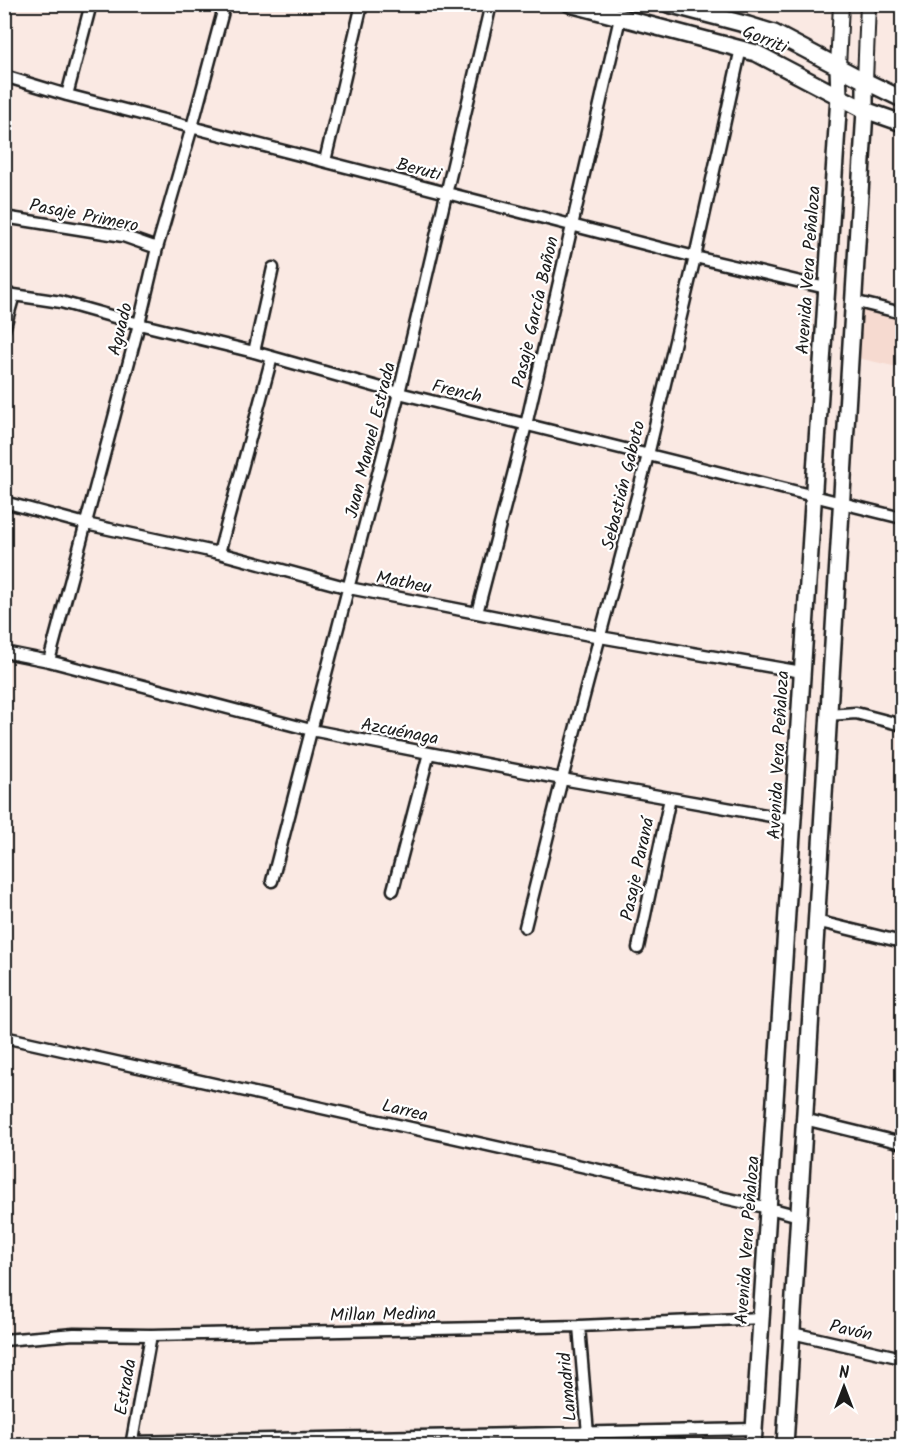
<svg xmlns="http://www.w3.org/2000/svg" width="907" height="1450" font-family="Kalam,sans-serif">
  <rect width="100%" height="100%" fill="#fae9e3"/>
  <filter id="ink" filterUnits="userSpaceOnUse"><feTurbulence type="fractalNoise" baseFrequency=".0167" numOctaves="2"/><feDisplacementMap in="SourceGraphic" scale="12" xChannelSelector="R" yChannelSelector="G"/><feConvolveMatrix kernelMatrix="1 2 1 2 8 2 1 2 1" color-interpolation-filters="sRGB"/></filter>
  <g filter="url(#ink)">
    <path fill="#f6dad0" d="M853,301L902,313V368L849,356Z"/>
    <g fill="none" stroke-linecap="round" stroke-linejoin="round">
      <defs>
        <path id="minor" d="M4,76L67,95L695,257L826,288
          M67,95L91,4
          M325,161L362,4
          M4,217L123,236L157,248
          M4,296L14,295L61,302L139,324L254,352L399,393L902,518
          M853,301L902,313
          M4,330L14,295
          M254,352L273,268
          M4,502L86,524L219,553L349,588L600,637L802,672
          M219,553L272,357
          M477,613L526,425L620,18
          M4,652L49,661L311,730L562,779L794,820
          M49,661L139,324L157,248L192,127L225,4
          M828,715L856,713L902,725
          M272,881L399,393L491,4
          M393,890L429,753
          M816,921L902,942
          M525,927L562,779L648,455L695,257L741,48
          M638,948L670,798
          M4,1037L769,1208L799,1216
          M804,1119L902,1143
          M579,1326L589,1446
          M792,1333L902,1358
          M4,1340L74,1334L151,1335L579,1326L762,1318
          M132,1442L754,1429
          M131,1446L151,1335"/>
        <path id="tertiary" d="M838,67L841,4
          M865,81L868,4"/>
        <path id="secondary" d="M570,4L756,53L865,110L902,123
          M668,4L748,25L774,33L865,81L902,99
          M753,1446L839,96L838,67
          M785,1446L865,110V81"/>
      </defs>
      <use href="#minor" stroke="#1c1c1c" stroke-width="15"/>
      <use href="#tertiary" stroke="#1c1c1c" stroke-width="18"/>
      <use href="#secondary" stroke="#1c1c1c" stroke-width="20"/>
      <use href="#minor" stroke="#fff" stroke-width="10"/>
      <use href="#tertiary" stroke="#fff" stroke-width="14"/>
      <use href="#secondary" stroke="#fff" stroke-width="15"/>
    </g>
  </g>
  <g text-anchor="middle" stroke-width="4.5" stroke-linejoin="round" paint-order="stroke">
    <g font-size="18" fill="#1c1c1c" stroke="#fff">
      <text transform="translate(765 39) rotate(22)" y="6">Gorriti</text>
      <text transform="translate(419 169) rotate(15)" y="6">Beruti</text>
      <text transform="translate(84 215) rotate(11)" y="6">Pasaje Primero</text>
      <text transform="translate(808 270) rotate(-86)" y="6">Avenida Vera Peñaloza</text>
      <text transform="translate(535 312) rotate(-77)" y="6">Pasaje García Bañon</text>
      <text transform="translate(120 329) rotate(-76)" y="6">Aguado</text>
      <text transform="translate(457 391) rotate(14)" y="6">French</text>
      <text transform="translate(370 440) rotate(-76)" y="6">Juan Manuel Estrada</text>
      <text transform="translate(623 485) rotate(-76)" y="6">Sebastián Gaboto</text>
      <text transform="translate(404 582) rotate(11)" y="6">Matheu</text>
      <text transform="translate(400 731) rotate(11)" y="6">Azcuénaga</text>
      <text transform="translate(778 755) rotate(-87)" y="6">Avenida Vera Peñaloza</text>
      <text transform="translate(637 869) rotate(-78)" y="6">Pasaje Paraná</text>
      <text transform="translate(405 1110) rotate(13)" y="6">Larrea</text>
      <text transform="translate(747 1240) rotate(-86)" y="6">Avenida Vera Peñaloza</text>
      <text transform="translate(383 1314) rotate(-1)" y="6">Millan Medina</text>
      <text transform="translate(851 1330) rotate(13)" y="6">Pavón</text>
      <text transform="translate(125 1387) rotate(-80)" y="6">Estrada</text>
      <text transform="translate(567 1387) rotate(-95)" y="6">Lamadrid</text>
    </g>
  </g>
  <rect width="907" height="1450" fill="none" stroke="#fff" stroke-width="24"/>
  <rect x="12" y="12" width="883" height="1426" fill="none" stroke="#1c1c1c" stroke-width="2" filter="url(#ink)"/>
  <g transform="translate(844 1387)" stroke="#ffffff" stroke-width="4.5" paint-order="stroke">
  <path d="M0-4.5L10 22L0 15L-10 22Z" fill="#1c1c1c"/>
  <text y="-9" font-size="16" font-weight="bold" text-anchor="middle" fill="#1c1c1c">N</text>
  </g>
</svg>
